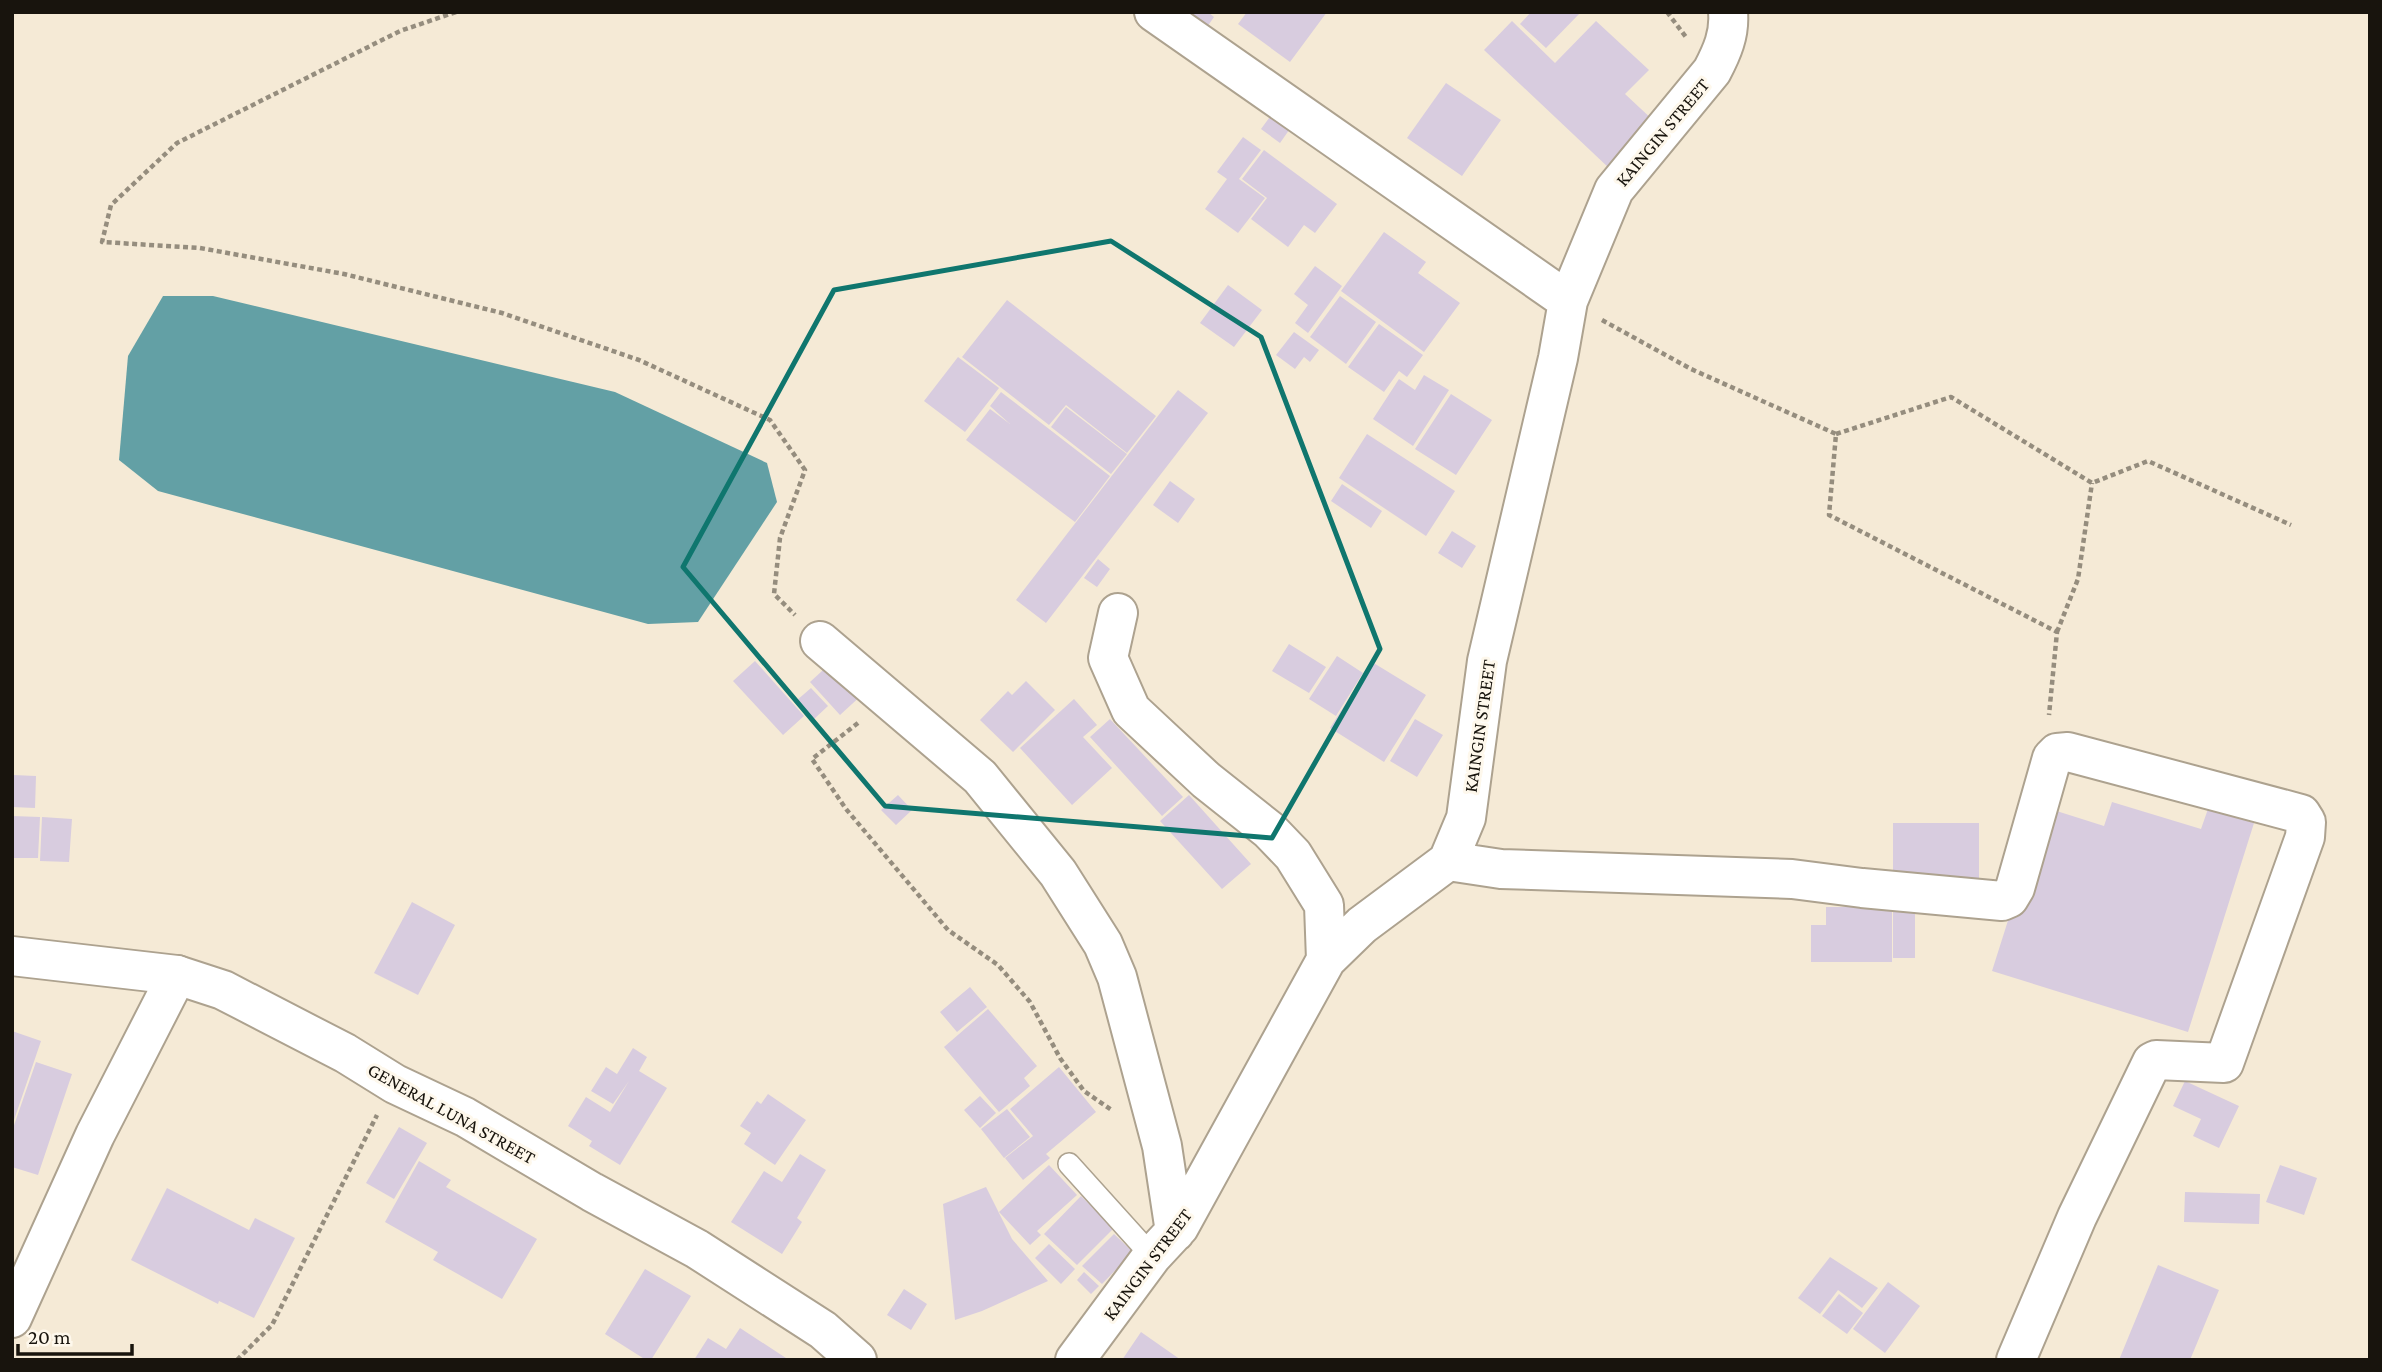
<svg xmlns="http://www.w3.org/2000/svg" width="2382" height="1372" font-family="'Crimson Pro',serif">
  <rect width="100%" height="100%" fill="#f5ead6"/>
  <path fill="#63a0a5" d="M163,296H213L615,392L767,463L777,502L698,622L648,624L158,491L119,460L128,356Z"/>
  <path fill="#d8ccdf" d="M1187,12H1208L1214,17L1207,27Z
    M1247,12H1327L1290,62L1238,24Z
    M1531,12H1581L1546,48L1520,24Z
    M1512,21L1555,63L1596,21L1649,70L1625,94L1655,122L1610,169L1484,50Z
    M1446,83L1501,120L1462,176L1407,138Z
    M1275,110L1294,123L1280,143L1261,129Z
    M1243,137L1261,150L1239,179L1265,198L1238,233L1205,209L1227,179L1217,172Z
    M1264,150L1337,204L1315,233L1304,225L1288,247L1251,219L1267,198L1242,179Z
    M1384,232L1426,262L1418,273L1460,303L1424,352L1341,291Z
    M1315,266L1342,286L1308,333L1295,323L1308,305L1294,294Z
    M1228,285L1262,310L1234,347L1200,323Z
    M1340,296L1376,322L1346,364L1310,337Z
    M1007,300L1156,416L1127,453L1066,405L1049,425L962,357Z
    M1379,324L1423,355L1407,377L1399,371L1384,392L1348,367Z
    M1294,332L1319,350L1310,362L1304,357L1295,369L1276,355Z
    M958,357L999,388L965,432L924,401Z
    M1424,375L1449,390L1413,446L1373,419L1399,379L1415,390Z
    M1178,390L1208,413L1046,623L1016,600Z
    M1001,392L1110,476L1075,522L966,440L990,409L1010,424L990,406Z
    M1451,394L1492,420L1456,475L1415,449Z
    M1066,407L1127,454L1111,474L1051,427Z
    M1367,434L1455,491L1426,536L1339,478Z
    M1170,481L1195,499L1178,523L1153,505Z
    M1342,484L1382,511L1371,528L1331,501Z
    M1452,531L1476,546L1462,568L1438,553Z
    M1098,559L1110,569L1097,587L1084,578Z
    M1289,644L1326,667L1309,693L1272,671Z
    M1337,656L1363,673L1336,716L1309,699Z
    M834,660L864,693L840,715L810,682Z
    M755,661L804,716L783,735L733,681Z
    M1372,662L1426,695L1384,762L1330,728Z
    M1026,681L1055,710L1013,752L980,720L1008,691L1012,695Z
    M811,688L828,706L813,720L796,701Z
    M1074,699L1097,725L1083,737L1112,768L1072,805L1020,748Z
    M1110,719L1183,797L1162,816L1090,737Z
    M1415,719L1443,735L1417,777L1390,761Z
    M13,775L36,776L35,808L12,807Z
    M898,795L912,810L896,825L881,810Z
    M1189,795L1251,864L1222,889L1160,821Z
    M2112,802L2201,829L2208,809L2254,823L2188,1032L1992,971L2044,807L2104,826Z
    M12,816L40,817L38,858H12Z
    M42,817L72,819L69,862L40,861Z
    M1893,823H1979V878H1893Z
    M1915,895V958H1893V906Z
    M412,902L455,925L418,995L374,973Z
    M1826,907H1892V962H1811V925H1826Z
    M970,987L987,1007L957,1032L940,1012Z
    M988,1009L1037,1066L1024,1078L1030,1086L999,1112L944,1047Z
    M12,1031L41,1041L13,1123H12Z
    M633,1048L647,1057L639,1071L667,1088L620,1165L589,1146L592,1141L568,1126L586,1097L610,1112L629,1081L613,1104L591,1091L606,1067L617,1074Z
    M36,1062L72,1074L38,1175L12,1167V1131Z
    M1059,1067L1096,1112L1046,1154L1050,1158L1023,1180L1005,1158L1033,1136L1010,1109Z
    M2185,1081L2239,1106L2219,1148L2193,1136L2201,1119L2173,1106Z
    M768,1094L806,1120L775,1165L744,1144L751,1133L740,1126L757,1101L761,1104Z
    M980,1096L996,1113L980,1128L964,1110Z
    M1007,1109L1030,1137L1004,1158L981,1129Z
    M399,1127L427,1143L394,1199L366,1183Z
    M800,1154L826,1170L797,1218L802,1222L782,1254L731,1222L764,1171L782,1182Z
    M419,1161L451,1180L446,1187L537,1239L502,1299L433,1260L438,1252L385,1222Z
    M1049,1165L1077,1195L1037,1231L1041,1235L1030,1245L999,1212Z
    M2280,1165L2317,1178L2304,1215L2266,1202Z
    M986,1187L1012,1239L1048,1281L982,1311L955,1320L943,1204Z
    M167,1188L249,1230L255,1218L295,1238L254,1318L219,1301L218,1304L131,1260Z
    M2185,1192L2260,1194L2259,1224L2184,1222Z
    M1081,1196L1114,1228L1077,1265L1044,1234Z
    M1114,1234L1133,1252L1102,1284L1082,1266Z
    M1049,1244L1075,1269L1061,1284L1035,1258Z
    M1830,1257L1878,1288L1862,1308L1838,1290L1820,1314L1798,1298Z
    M2158,1265L2219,1290L2190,1360H2119Z
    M645,1269L691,1296L651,1360H646L605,1334Z
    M1084,1272L1099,1286L1091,1294L1077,1280Z
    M1888,1282L1920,1306L1885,1353L1853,1329Z
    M904,1289L927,1304L911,1330L887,1315Z
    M1839,1294L1863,1313L1847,1334L1822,1316Z
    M740,1328L789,1360H694L708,1338L726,1349Z
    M1141,1332L1181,1360H1122Z"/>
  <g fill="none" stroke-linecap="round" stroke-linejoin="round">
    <defs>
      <path id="service" d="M1069,1164L1152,1256"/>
      <path id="minor" d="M1154,12L1568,301
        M1118,613L1108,658L1131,710L1206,780L1269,830L1293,855L1324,905L1326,960
        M820,641L980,777L1058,873L1103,944L1117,977L1162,1146L1175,1232
        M1448,861L1501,869L1792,879L1862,888L2002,901L2009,898L2015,888L2052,758L2057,753L2068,752L2301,814L2306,822L2305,837L2224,1063L2156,1060L2152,1062L2077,1217L2016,1360
        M12,1318L95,1135L177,975
        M1075,1360L1152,1256L1179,1227L1326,960L1362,925L1448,861L1466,818L1487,661L1558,358L1568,301L1614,190L1712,71C1722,52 1730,34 1728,12"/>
      <path id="tertiary" d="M12,956L177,975L223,990L345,1053L395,1084L465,1117L592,1192L697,1249L823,1330L857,1360"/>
    </defs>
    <use href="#service" stroke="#ada28f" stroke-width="24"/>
    <use href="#minor" stroke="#ada28f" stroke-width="42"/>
    <use href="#tertiary" stroke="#ada28f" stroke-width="42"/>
    <path stroke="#958d7e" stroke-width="4.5" stroke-dasharray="5 3.5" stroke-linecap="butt" d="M456,12L400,31L177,143L111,205L102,242L200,248L344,274L502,313L639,360L770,420L805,470L780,538L774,594L795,615
      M1667,12L1686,37
      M1602,320L1691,369L1836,434L1829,515L2057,632L2049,715
      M1836,434L1951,397L2092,483L2148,461L2291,525
      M2057,632L2078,579L2092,483
      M858,723L812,759L846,809L948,930L998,965L1030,1002L1060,1058L1084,1091L1113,1111
      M237,1360L272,1325L377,1115"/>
    <use href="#service" stroke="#fff" stroke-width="21"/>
    <use href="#minor" stroke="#fff" stroke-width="38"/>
    <use href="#tertiary" stroke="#fff" stroke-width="38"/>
  </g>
  <path fill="none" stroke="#0f766e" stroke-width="5" stroke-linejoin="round" d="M1111,241L1261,337L1380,649L1272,838L885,806L683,567L834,290Z"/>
  <g text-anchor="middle" stroke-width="6" stroke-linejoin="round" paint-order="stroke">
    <g font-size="19" fill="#18140d" stroke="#fef8ec">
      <text transform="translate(1662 132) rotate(-50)" y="7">KAINGIN STREET</text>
      <text transform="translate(1479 726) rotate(-82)" y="7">KAINGIN STREET</text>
      <text transform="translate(452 1113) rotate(29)" y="7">GENERAL LUNA STREET</text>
      <text transform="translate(1147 1264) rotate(-53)" y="7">KAINGIN STREET</text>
    </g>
  </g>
  <rect width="2382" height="1372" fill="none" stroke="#18140d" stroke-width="28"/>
  <path d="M18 1344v10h114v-10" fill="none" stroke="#18140d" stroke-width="3.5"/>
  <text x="28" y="1344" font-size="21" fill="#18140d" stroke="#fef8ec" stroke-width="5" paint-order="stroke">20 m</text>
</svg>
